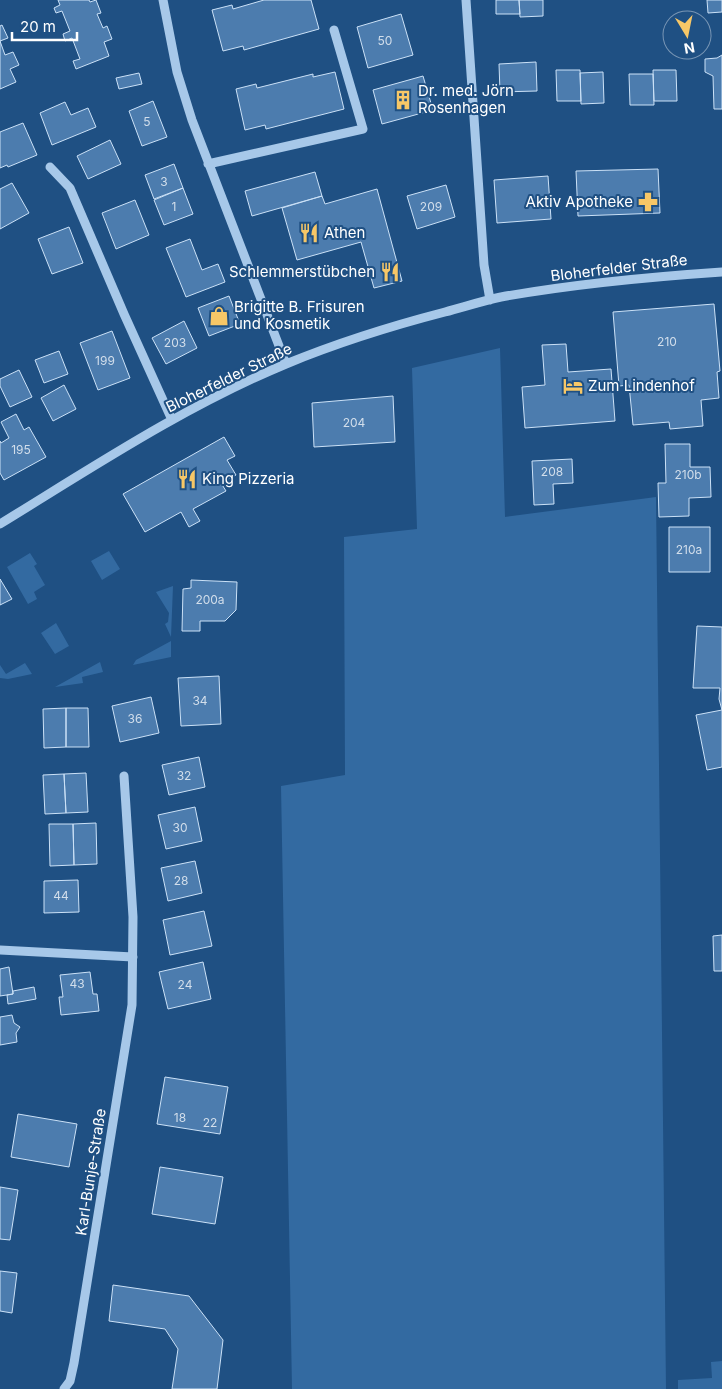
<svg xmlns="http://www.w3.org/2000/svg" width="722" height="1389" font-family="Inter,sans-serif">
  <rect width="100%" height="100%" fill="#1f5083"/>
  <path fill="#336aa1" d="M500,348L505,517L656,497L666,1389H292L281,786L345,775L344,537L417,529L412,368Z
    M109,551L120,569L102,580L91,561Z
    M30,553L37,564L34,566L45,585L34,592L37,599L28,604L7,567Z
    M173,586L171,637L165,624L168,622L169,613L156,592Z
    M56,623L69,646L55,654L41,633Z
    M171,641V657L133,665L136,660Z
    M100,662L103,672L82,677L83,683L55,687Z
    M25,663L32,674L8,679L0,678V665L6,674Z
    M722,1361V1389H678V1380L712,1378L711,1362Z"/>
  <path fill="#4c7cae" stroke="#cbe1f7" d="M58,0H89L90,2L96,0L101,13L97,14L103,28L107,26L112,39L104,42L109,56L76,69L73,61L80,59L72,38L65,41L63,34L70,31L62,11L56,13L54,8L60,5Z
    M264,0H311L319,29L244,50L243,46L223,51L212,10L232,5L233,9Z
    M496,0H519L520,14H496Z
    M519,0H543V16L520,17Z
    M707,0H722V12L708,13Z
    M401,14L413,55L368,68L357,27Z
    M2,25L8,38L0,41L5,55L13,52L19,65L10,69L16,82L0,89V26Z
    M722,55V109H714L713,76L705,72V59L717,58Z
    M536,62L537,91L500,92L499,64Z
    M556,70H580L581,101H557Z
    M653,70H676L677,101H654Z
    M335,72L344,109L266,129L265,125L245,130L236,89L256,84L257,88L313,74V77Z
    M603,72L604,103L581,104L580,73Z
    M139,73L142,84L119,89L116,78Z
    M629,74H653L654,105H630Z
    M423,76L433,110L382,124L373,90Z
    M153,101L167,137L142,146L129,111Z
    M65,102L71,115L88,108L96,127L52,145L40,113Z
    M23,123L37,155L8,167L7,165L0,168V132Z
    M110,140L121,164L88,179L77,156Z
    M174,164L183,188L154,199L145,175Z
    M658,169L660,213L578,216L576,171Z
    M315,172L322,196L252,216L245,191Z
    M548,176L551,219L497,223L494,180Z
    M12,183L29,213L0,229V189Z
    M446,185L455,217L417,229L407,196Z
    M183,188L193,214L164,225L154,200Z
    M377,189L402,281L374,288L361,242L297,260L282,208L322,196L325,204Z
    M135,200L149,235L116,249L102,213Z
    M69,227L83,263L52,274L38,239Z
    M190,239L202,270L218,264L225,282L186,297L166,248Z
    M229,296L240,324L209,336L198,308Z
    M714,304L720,371L717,372L719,398L701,400L703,426L670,429L669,422L633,425L629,385L619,386L613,312Z
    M184,321L197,348L166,364L152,338Z
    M112,331L130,378L98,390L80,343Z
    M566,344L568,372L611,369L615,421L525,428L522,387L545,385L542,345Z
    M59,351L68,374L44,383L35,360Z
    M19,370L32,397L10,407L0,386V379Z
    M64,385L76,409L53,421L41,398Z
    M393,396L395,442L314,447L312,403Z
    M16,414L24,430L29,427L46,457L4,480L0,473V441L1,443L9,438L1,422Z
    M224,437L235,456L227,460L236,475L221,483L226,491L193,509L200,521L189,527L181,512L145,532L123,494Z
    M665,444H690V467H710L711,497L689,498V516L659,517L658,483H666Z
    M572,459L573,483L553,484L554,504L534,505L532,461Z
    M669,527H710V572H669Z
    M0,579L12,599L0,605Z
    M191,580L237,582L236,610L225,621H200V631H182L183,589L191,588Z
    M697,626L722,627V767L707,770L696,715L722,710L719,699L720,688H693Z
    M219,676L221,724L181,726L178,678Z
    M151,697L159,733L120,742L112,706Z
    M66,708H88L89,747H66Z
    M66,708V747L44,748L43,709Z
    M199,757L205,787L169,795L162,765Z
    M86,773L88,812L66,813L64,774Z
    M64,774L66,813L45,814L43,775Z
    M195,807L202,841L166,849L158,815Z
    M96,823L97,864L74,865L73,824Z
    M49,824H73L74,865L50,866Z
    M195,861L202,893L168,901L161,868Z
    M78,880L79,912L44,913V881Z
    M204,911L212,946L170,955L163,920Z
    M722,935V971H714L713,936Z
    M203,962L211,999L168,1009L159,972Z
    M9,967L13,994L0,996V969Z
    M90,972L93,994H97L99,1011L61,1015L59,997H63L60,975Z
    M34,987L36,999L8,1004L7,995L13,994V991Z
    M12,1015L14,1023L20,1027L16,1033L17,1042L0,1045V1017Z
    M165,1077L228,1087L220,1134L157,1124Z
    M18,1114L77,1124L69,1167L11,1157Z
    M160,1167L223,1177L215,1224L152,1214Z
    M0,1187L18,1190L10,1240L0,1239Z
    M0,1271L17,1273L12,1313L0,1311Z
    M113,1285L189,1296L223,1340L217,1389H172L178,1349L165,1329L109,1321Z"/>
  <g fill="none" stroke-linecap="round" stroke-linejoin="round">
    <path stroke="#a7c8e9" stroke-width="9" d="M163,0L177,72L192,120L286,364
      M466,0L484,265L490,300
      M208,164L363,129L334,30
      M50,167L70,188L124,314L172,420
      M0,524C93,467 185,406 286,364C337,343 391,326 445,312C464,307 482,301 501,297C574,284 648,277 722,272
      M0,950L133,957
      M64,1389L70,1381L74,1363L132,1005L133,917L124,776"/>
  </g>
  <defs>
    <symbol id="building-bare" viewBox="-9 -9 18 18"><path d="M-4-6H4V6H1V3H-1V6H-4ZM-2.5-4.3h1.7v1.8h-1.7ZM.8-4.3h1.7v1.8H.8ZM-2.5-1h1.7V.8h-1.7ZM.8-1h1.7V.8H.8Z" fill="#f7c767" stroke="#1f5083" stroke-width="2.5" paint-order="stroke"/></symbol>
    <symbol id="pharmacy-bare" viewBox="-9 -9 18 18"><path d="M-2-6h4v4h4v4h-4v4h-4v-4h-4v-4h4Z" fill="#f7c767" stroke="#1f5083" stroke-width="2.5" paint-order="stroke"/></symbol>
    <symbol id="restaurant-bare" viewBox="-9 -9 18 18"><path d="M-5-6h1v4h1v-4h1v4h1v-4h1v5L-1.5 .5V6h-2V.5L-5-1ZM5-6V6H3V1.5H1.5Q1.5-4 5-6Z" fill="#f7c767" stroke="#1f5083" stroke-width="2.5" paint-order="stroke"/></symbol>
    <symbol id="shop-bare" viewBox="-9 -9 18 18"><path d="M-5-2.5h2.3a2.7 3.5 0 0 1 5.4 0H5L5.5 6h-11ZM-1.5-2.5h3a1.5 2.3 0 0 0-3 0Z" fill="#f7c767" stroke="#1f5083" stroke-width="2.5" paint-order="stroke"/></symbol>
    <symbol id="hotel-bare" viewBox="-9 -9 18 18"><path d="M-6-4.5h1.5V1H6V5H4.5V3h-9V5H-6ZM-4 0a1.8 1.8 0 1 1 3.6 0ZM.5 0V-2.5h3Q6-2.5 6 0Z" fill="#f7c767" stroke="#1f5083" stroke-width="2.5" paint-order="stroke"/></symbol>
  </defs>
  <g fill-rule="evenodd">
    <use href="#building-bare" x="389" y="86" width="28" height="28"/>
    <use href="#pharmacy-bare" x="634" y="188" width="28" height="28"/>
    <use href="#restaurant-bare" x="295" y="219" width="28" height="28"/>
    <use href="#restaurant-bare" x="376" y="258" width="28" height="28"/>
    <use href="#shop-bare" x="205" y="302" width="28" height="28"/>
    <use href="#hotel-bare" x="559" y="372" width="28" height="28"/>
    <use href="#restaurant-bare" x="173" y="465" width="28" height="28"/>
  </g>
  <g text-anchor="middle" stroke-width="4" stroke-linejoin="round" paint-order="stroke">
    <g font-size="12" fill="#d2deeb">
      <text x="385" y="45">50</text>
      <text x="147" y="126">5</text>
      <text x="164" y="186">3</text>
      <text x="174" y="211">1</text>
      <text x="431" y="211">209</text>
      <text x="667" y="346">210</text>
      <text x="175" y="347">203</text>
      <text x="105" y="365">199</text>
      <text x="354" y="427">204</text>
      <text x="21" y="454">195</text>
      <text x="552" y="476">208</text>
      <text x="688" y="479">210b</text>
      <text x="689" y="554">210a</text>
      <text x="210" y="604">200a</text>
      <text x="200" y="705">34</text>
      <text x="135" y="723">36</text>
      <text x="184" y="780">32</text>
      <text x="180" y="832">30</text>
      <text x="181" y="885">28</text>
      <text x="61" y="900">44</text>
      <text x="77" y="988">43</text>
      <text x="185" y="989">24</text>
      <text x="180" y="1122">18</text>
      <text x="210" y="1127">22</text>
    </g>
    <g font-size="15" fill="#fff" stroke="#1f5083" text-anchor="start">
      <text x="418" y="96">Dr. med. Jörn<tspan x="418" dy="17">Rosenhagen</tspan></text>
      <text x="633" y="207" text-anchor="end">Aktiv Apotheke</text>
      <text x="324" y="238">Athen</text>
      <text x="375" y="277" text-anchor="end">Schlemmerstübchen</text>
      <text x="234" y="312">Brigitte B. Frisuren<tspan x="234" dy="17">und Kosmetik</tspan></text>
      <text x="588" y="391">Zum Lindenhof</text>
      <text x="202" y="484">King Pizzeria</text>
    </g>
    <g font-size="15" fill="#fff" stroke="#1f5083">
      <text transform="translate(619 268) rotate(-7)" y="5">Bloherfelder Straße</text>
      <text transform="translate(229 378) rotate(-26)" y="5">Bloherfelder Straße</text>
      <text transform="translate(91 1172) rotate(-81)" y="5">Karl-Bunje-Straße</text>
    </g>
  </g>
  <g transform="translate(687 35) rotate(170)"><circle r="24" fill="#1f5083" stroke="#7996b5"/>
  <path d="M0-4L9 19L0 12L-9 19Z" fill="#f7c767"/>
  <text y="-8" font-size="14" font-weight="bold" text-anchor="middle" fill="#ffffff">N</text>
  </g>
  <path d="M12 32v8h65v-8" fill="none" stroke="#ffffff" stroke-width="2.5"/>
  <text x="20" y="32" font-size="15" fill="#ffffff" stroke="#1f5083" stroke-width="4" paint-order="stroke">20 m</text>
</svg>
